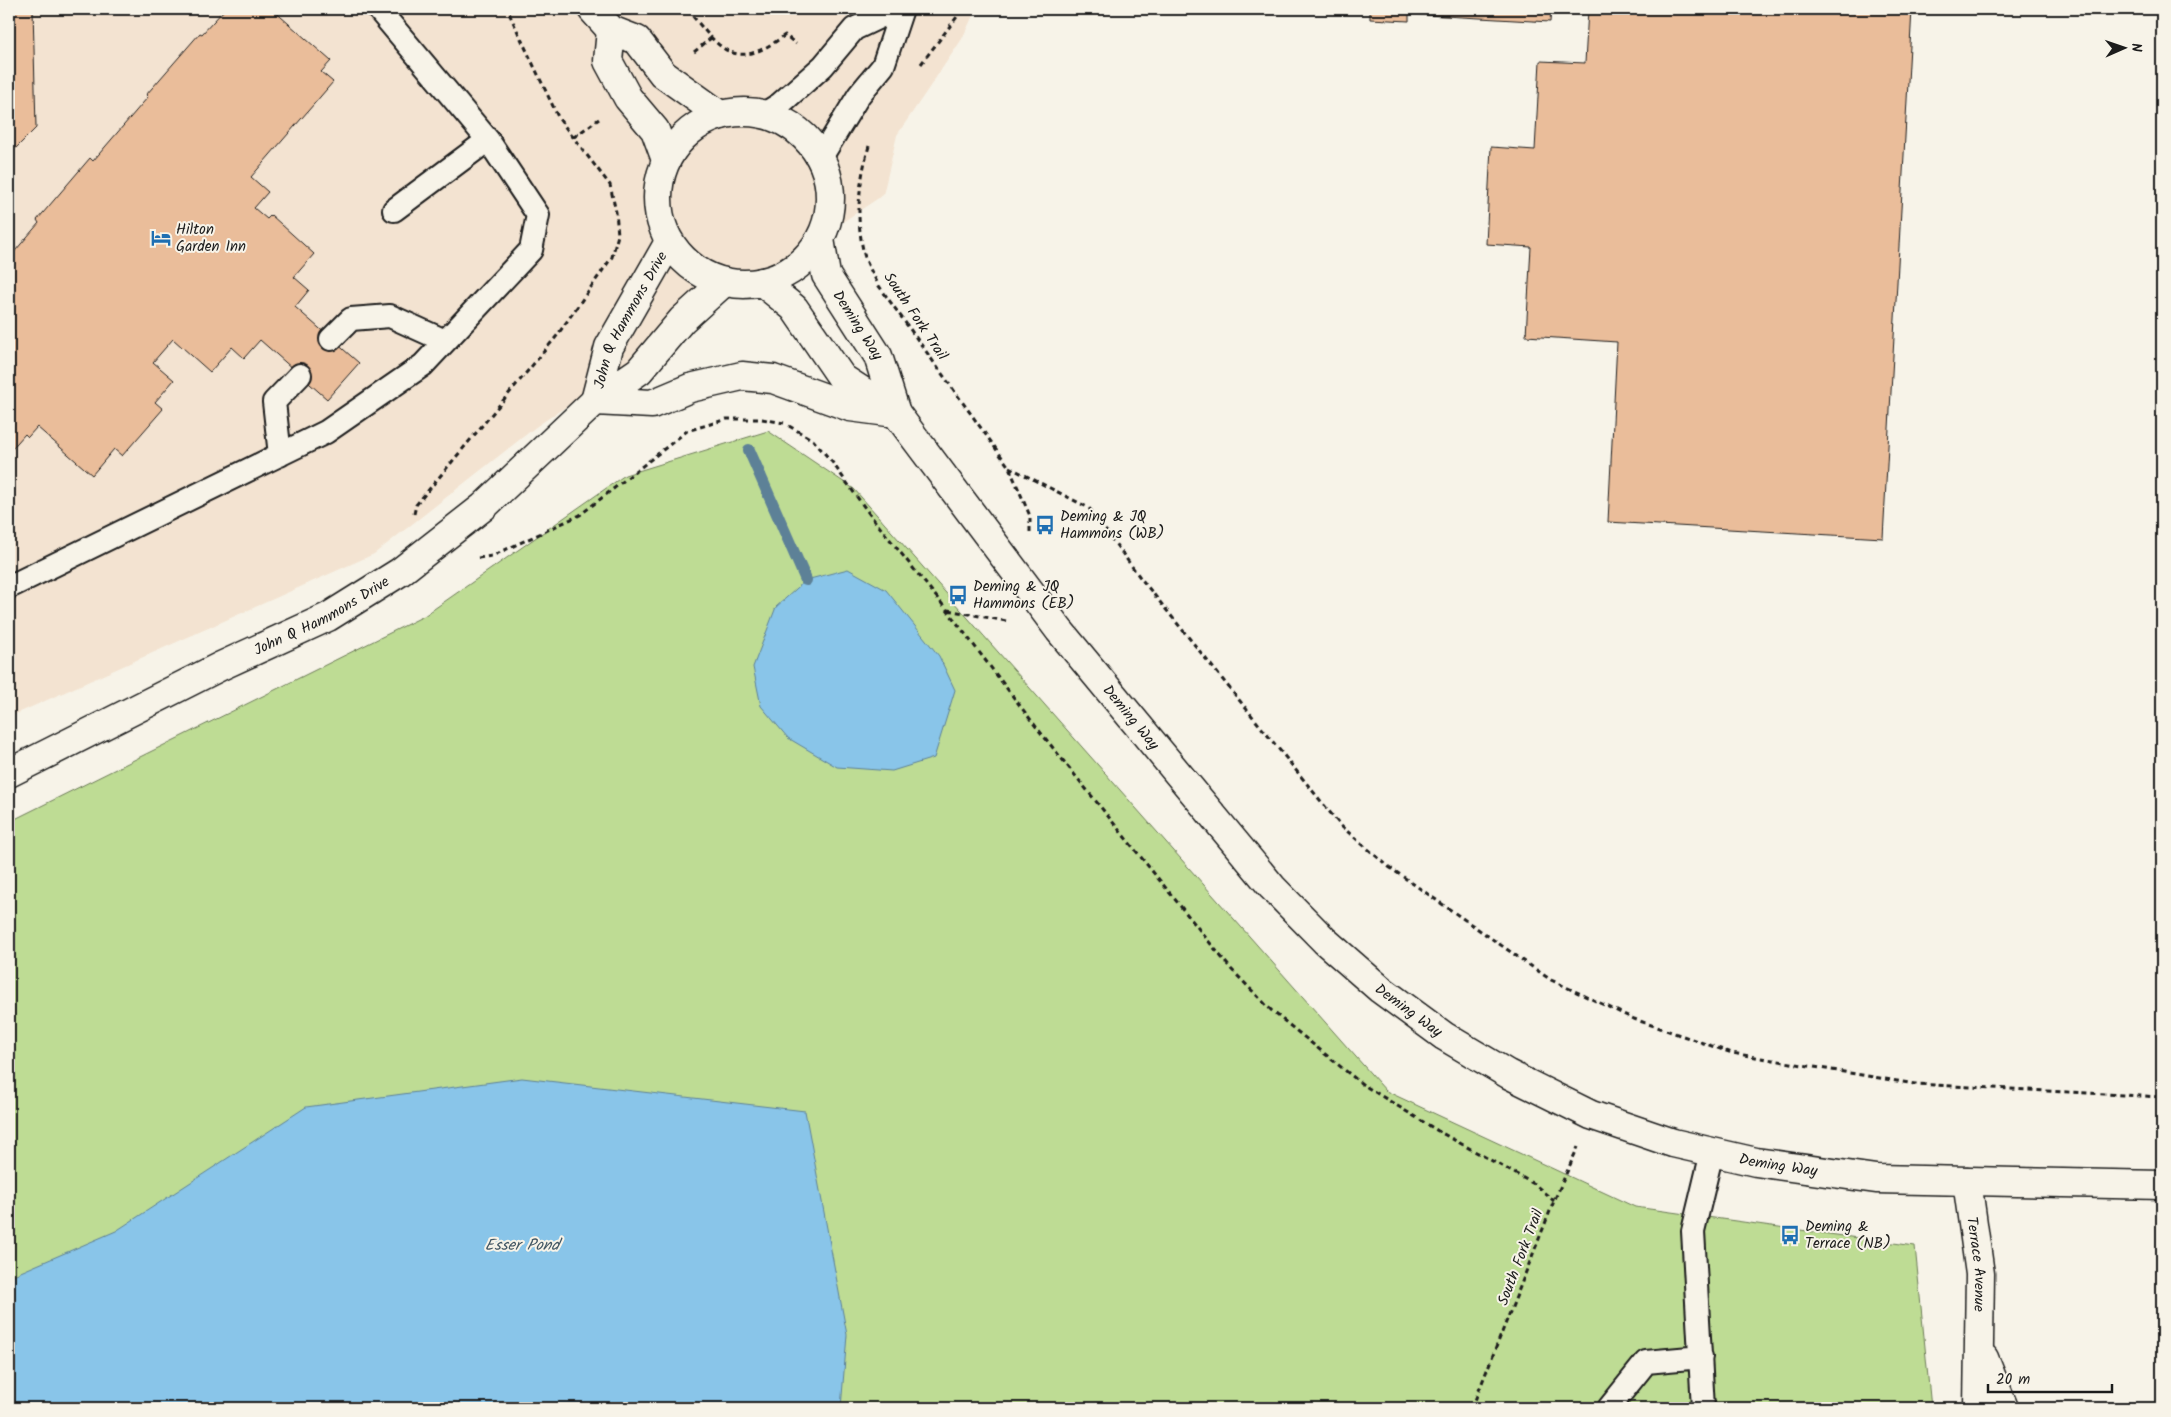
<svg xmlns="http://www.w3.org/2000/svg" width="2171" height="1417" font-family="Kalam,sans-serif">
  <rect width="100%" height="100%" fill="#f7f3e8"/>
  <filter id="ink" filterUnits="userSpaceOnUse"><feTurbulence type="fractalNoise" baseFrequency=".02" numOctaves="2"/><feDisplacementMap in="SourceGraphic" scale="10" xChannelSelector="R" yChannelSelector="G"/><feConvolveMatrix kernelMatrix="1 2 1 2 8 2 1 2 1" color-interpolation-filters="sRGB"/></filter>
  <g filter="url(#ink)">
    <path fill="#f3e3d1" d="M9,9H976L962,39L897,135L883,195L537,426L374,554L9,717Z"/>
    <path fill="#bedc94" stroke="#6d7c58" d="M768,431L854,489L1386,1091L1635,1207L1915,1246L1931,1408H9V822L424,616L625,475Z"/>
    <path fill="#89c5e9" stroke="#5d8197" d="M848,569L886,590L939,656L955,690L934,758L892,771L837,767L788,738L761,706L753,667L776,607L806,580Z
      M522,1078L805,1111L847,1335L841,1408H9V1277L116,1231L306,1107Z"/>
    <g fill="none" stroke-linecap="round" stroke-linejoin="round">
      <path stroke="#5d8197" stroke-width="12" d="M749,450L806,580"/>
    </g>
    <path fill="#eabd9a" stroke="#1c1c1c" d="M9,9H33L36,128L9,155Z
      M225,9H272L331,61L321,72L333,82L251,177L268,192L254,208L267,219L271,215L314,254L294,277L309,290L295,307L359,363L327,399L260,340L244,358L232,347L210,372L173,339L153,362L174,380L155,402L163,409L122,456L114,449L92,475L37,427L28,437L25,434L9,452V258L39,223L37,220L90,158L93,161L148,97L146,95L200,33L202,34Z
      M1370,9H1551L1550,22L1409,14V21L1370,19Z
      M1588,9H1912L1883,538L1608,522L1617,342L1526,336L1531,247L1486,244L1491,147L1535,150L1540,61L1585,63Z"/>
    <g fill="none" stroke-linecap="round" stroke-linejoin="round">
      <defs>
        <path id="lane" d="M764,114L780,104L823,66L854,29L896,9
          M820,159L859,95L883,66L902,9
          M394,210L488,140
          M331,339L351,319L390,316L445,341
          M280,455L274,402L300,375
          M9,587L326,432L423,365L531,250L538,215L488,140L378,9
          M1609,1408L1646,1362L1701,1357
          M1703,1408L1693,1231L1712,1152"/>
        <g id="street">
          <path id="s1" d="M1967,1181L1980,1274L1978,1408"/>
          <path d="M1984,1358L2004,1408"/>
        </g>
        <g id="secondary">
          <path d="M592,9L611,30L637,40L663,74L720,115"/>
          <path d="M611,30L608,61L628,98L655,130L666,160"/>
          <circle cx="744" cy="198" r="86"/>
          <path id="s2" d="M820,239L826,275L878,356L896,413"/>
          <path id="s3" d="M762,282L794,308L842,378L896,413L1059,630L1272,887L1325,941L1380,989L1444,1036L1508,1074L1591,1115L1673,1143L1756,1162L1876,1179L2162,1185"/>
          <path d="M595,401L652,404L690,388L742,376L773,379L850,407L888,412"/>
          <path id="s4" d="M595,401L609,347L669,242"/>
          <path id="s5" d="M9,773L221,666L328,617L400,572L483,507L595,401L639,371L682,320L724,282"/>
        </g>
      </defs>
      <use href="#lane" stroke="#1c1c1c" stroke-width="26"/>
      <use href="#street" stroke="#1c1c1c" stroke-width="31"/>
      <use href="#secondary" stroke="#1c1c1c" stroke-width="31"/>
      <path stroke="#1c1c1c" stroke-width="3" stroke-dasharray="5 4" stroke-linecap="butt" d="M687,9C721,50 734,73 785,35L796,44
        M694,52L711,38
        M921,64L963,9
        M574,137L599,119
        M869,146C859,181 855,218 864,254C867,265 874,276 879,286L1009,467L1030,516V532
        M789,426L813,440L832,462L870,515L947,610L1037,728L1231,969L1272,1011L1362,1084L1438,1131L1534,1184L1554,1201
        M1009,467L1089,508L1139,576L1341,826L1389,867L1551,980L1634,1019L1732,1053L1915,1084L2162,1097
        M414,514L416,505L556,337L612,257L618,235L616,212L610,185L559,119L507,9
        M478,558L492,556L580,515L687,431L727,419H762L784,423
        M948,610L1006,621
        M1472,1408L1554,1201L1578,1147"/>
      <use href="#lane" stroke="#f7f3e8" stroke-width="22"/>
      <use href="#street" stroke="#f7f3e8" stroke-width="28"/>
      <use href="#secondary" stroke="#f7f3e8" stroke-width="28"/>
    </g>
  </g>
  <defs>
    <symbol id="hotel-bare" viewBox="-9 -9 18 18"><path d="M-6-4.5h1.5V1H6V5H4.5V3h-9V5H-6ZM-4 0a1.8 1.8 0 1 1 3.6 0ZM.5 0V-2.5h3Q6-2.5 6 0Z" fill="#1f6fb2" stroke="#f7f3e8" stroke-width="2.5" paint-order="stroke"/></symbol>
    <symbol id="bus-bare" viewBox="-9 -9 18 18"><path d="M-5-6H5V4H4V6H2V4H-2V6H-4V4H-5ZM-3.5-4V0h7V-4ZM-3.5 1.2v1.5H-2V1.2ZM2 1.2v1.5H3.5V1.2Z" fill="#1f6fb2" stroke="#f7f3e8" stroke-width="2.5" paint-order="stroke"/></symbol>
  </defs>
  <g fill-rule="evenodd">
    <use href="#hotel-bare" x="147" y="224" width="28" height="28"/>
    <use href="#bus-bare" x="1031" y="511" width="28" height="28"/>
    <use href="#bus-bare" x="944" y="581" width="28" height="28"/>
    <use href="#bus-bare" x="1776" y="1221" width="28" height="28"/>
  </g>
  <g text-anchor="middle" stroke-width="4" stroke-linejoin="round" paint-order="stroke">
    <g font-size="15" fill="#1c1c1c" stroke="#f7f3e8" text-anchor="start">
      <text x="176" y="234">Hilton<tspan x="176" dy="17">Garden Inn</tspan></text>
      <text x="1060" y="521">Deming &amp; JQ<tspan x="1060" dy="17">Hammons (WB)</tspan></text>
      <text x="973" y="591">Deming &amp; JQ<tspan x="973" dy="17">Hammons (EB)</tspan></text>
      <text x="1805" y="1231">Deming &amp;<tspan x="1805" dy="17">Terrace (NB)</tspan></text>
    </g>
    <g font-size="15" fill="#1c1c1c" stroke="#f7f3e8">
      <text transform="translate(916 316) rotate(56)" y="5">South Fork Trail</text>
      <text dy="5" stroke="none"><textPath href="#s4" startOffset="89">John Q Hammons Drive</textPath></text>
      <text dy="5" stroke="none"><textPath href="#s2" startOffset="96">Deming Way</textPath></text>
      <text dy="5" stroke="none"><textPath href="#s5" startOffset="350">John Q Hammons Drive</textPath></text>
      <text dy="5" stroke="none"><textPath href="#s3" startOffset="575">Deming Way</textPath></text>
      <text dy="5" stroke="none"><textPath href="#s3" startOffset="980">Deming Way</textPath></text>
      <text dy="5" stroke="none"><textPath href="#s3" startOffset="1385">Deming Way</textPath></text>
      <text transform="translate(1520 1257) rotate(-69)" y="5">South Fork Trail</text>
      <text dy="5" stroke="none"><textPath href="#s1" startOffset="84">Terrace Avenue</textPath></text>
    </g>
    <g font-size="16" font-style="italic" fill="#425764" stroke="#f7f3e8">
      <text x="522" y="1250">Esser Pond</text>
    </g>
  </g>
  <rect width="2171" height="1417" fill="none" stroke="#f7f3e8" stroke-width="30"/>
  <rect x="15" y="15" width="2141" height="1387" fill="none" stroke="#1c1c1c" stroke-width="2" filter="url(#ink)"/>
  <g transform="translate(2124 48) rotate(88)" stroke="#f7f3e8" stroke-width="4" paint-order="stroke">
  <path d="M0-4L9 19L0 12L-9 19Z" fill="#1c1c1c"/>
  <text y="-8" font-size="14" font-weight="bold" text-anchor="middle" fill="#1c1c1c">N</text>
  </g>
  <path d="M1988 1384v8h124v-8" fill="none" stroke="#1c1c1c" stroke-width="2.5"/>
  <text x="1996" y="1384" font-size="15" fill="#1c1c1c" stroke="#f7f3e8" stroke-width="4" paint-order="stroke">20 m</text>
</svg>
